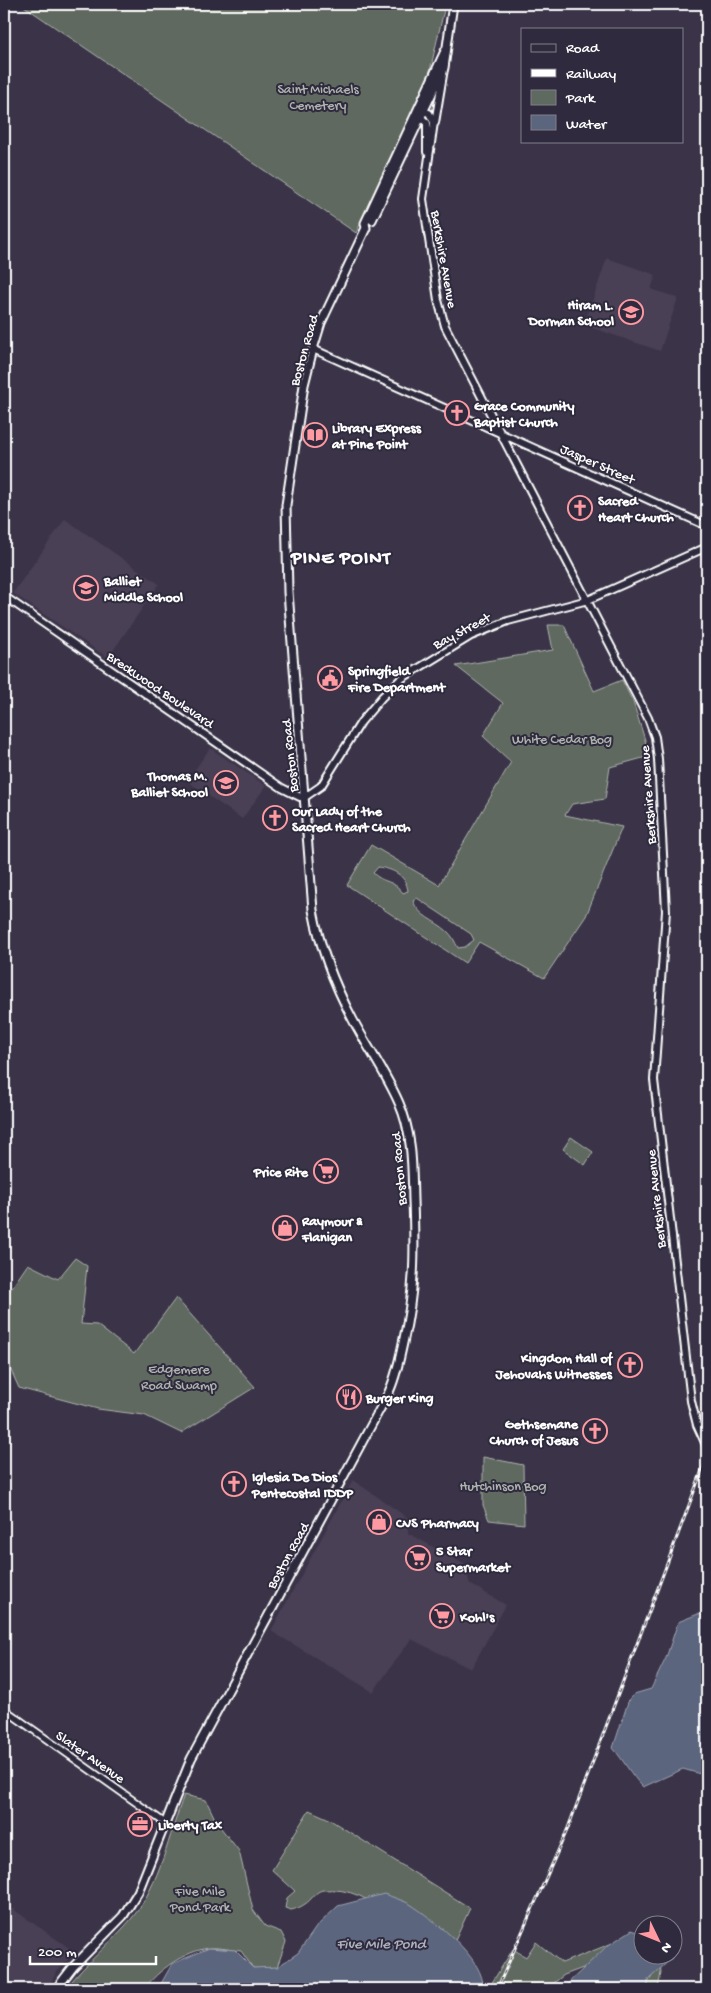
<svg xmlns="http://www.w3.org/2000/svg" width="711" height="1993" font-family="'Gochi Hand',sans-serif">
  <rect width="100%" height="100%" fill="#3b3448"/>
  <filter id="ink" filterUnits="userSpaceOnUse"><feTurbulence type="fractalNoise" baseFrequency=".02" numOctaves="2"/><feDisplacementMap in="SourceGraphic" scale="10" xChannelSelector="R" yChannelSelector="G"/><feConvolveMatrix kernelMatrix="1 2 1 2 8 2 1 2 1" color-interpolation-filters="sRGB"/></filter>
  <g filter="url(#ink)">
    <path fill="#4a3f55" d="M607,258L656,275L651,289L678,298L660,351L584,325Z
      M65,519L159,584L108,658L13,593Z
      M210,748L266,786L242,819L187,781Z
      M353,1480L408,1518V1533L464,1564L470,1584L506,1605L471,1669L411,1639L373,1692L271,1631Z
      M4,1903L75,1952L56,1973L48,1989H4Z"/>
    <path fill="#5e695f" stroke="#aeb4af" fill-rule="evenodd" d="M21,4H439L444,10L429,75L356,233Z
      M548,625H564L594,691L622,680L633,702L650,756L610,767L605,799L572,804L565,815L622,827L586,916L544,978L479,942L465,963L347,885L371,845L439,885L511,762L483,736L503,703L456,666L553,650ZM378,867C393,869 406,875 408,891L403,893C393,879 384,884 373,873ZM417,898L471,934L474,940L465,947L458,948C455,942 452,935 447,931C435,920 419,917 413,901Z
      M571,1137L593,1152L585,1165L563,1149Z
      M75,1258L87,1266L81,1324L97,1325L134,1354L176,1298L255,1387L181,1433L144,1415L98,1409L19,1388L4,1355V1299L28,1264L58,1279Z
      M483,1457L523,1465L524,1524L489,1520L483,1505Z
      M184,1795L206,1800L217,1823L239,1851L253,1910L265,1926L281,1932L286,1942L277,1967L267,1969L253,1968L241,1951C231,1950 219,1947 209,1948C185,1951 158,1970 144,1989H69L67,1987C87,1962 112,1942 132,1918C160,1884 169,1835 184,1795Z
      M309,1810L327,1818L470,1908L442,1969C410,1937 375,1885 323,1890C315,1891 312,1900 305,1904C301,1907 296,1909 291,1910L285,1908L287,1898L295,1891L272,1870Z
      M643,1931V1946L564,1975L546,1989H488L513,1949L526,1957L536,1942L562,1963Z
      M660,1961L661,1973L658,1989H645Z"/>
    <path fill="#5b657e" stroke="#9da3b2" d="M698,1614L707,1617V1776L683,1769L643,1787C631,1775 624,1761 613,1748L629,1699L634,1694L651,1689L666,1658L678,1622Z
      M384,1894C392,1897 402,1900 410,1904C433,1919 486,1959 483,1989H158L172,1964L209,1948L235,1950L253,1968L277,1967L298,1953L317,1926L338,1906Z
      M632,1930L643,1934L644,1956H671L672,1958L648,1980V1989H562L607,1946Z"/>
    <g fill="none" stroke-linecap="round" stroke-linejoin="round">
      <defs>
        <path id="tertiary" d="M4,1709L165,1823"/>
        <path id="secondary" d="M420,110L429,113L434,122L423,199L438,300L445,326L648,718L655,737L658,759L666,911L654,1080L691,1401L697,1425L707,1447
          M418,115L427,123V152
          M435,123L444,69
          M313,349L707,526
          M4,596L282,788L300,797H305L321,786L361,722L382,697L401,679L471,636L508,621L588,600L707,547"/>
        <path id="primary" d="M372,220L444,68L453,4
          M56,1989L73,1967L123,1916L138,1892L191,1759L388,1394C396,1378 399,1361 403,1343C415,1291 415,1254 413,1200C412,1167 413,1135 399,1103C387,1075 368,1048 353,1020C335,986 320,949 313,910L288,592L286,505L304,385L313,349L321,323L366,228L365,223L445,51"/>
      </defs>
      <use href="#tertiary" stroke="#fff" stroke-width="9"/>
      <use href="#secondary" stroke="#fff" stroke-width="10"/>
      <use href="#primary" stroke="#fff" stroke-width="11"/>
      <use href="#tertiary" stroke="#2f2a3d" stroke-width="5.5"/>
      <use href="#secondary" stroke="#2f2a3d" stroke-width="6"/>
      <use href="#primary" stroke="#2f2a3d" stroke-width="7"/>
      <defs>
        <path id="rail" d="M497,1989L568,1828L707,1457"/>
      </defs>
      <use href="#rail" stroke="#fff" stroke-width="3"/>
      <use href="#rail" stroke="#2f2a3d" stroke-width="1" stroke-dasharray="4" stroke-linecap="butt"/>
    </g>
  </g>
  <defs>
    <symbol id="school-ring" viewBox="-11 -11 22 22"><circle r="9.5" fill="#2f2a3d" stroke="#ff9aa2" stroke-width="1.5"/><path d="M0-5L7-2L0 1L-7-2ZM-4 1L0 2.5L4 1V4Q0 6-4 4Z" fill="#ff9aa2"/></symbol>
    <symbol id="church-ring" viewBox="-11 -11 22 22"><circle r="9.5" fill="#2f2a3d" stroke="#ff9aa2" stroke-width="1.5"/><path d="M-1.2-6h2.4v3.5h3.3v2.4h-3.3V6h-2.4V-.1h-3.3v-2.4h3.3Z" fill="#ff9aa2"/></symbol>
    <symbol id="library-ring" viewBox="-11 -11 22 22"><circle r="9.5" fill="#2f2a3d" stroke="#ff9aa2" stroke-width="1.5"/><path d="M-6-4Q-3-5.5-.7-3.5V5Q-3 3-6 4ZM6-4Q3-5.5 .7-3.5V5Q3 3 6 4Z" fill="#ff9aa2"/></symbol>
    <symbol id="civic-ring" viewBox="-11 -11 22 22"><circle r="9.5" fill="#2f2a3d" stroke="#ff9aa2" stroke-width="1.5"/><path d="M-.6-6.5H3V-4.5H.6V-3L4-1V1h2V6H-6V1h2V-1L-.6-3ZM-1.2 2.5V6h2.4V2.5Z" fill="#ff9aa2"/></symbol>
    <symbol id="supermarket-ring" viewBox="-11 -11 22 22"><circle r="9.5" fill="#2f2a3d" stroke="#ff9aa2" stroke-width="1.5"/><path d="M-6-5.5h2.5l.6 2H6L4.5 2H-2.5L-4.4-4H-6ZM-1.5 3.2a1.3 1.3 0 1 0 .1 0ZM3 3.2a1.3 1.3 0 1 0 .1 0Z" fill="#ff9aa2"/></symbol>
    <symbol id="shop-ring" viewBox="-11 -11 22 22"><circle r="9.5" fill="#2f2a3d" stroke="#ff9aa2" stroke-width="1.5"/><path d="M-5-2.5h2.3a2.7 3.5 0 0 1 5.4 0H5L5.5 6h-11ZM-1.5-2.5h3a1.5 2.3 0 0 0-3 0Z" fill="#ff9aa2"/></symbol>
    <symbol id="restaurant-ring" viewBox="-11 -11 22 22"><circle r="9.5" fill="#2f2a3d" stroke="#ff9aa2" stroke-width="1.5"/><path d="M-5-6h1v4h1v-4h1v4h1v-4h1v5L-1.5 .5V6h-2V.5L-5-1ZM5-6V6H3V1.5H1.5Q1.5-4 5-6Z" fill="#ff9aa2"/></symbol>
    <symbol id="office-ring" viewBox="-11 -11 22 22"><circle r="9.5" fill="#2f2a3d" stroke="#ff9aa2" stroke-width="1.5"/><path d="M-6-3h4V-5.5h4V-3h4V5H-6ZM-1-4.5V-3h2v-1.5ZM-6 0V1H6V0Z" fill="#ff9aa2"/></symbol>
  </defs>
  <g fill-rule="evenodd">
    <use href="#school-ring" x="617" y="298" width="28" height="28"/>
    <use href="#church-ring" x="443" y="399" width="28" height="28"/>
    <use href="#library-ring" x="301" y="421" width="28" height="28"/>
    <use href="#church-ring" x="566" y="494" width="28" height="28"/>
    <use href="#school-ring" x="72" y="574" width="28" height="28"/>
    <use href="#civic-ring" x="316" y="664" width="28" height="28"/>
    <use href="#school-ring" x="212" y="769" width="28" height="28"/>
    <use href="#church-ring" x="261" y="804" width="28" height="28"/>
    <use href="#supermarket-ring" x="312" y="1157" width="28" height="28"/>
    <use href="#shop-ring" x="271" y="1214" width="28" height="28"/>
    <use href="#church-ring" x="616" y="1351" width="28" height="28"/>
    <use href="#restaurant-ring" x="335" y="1383" width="28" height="28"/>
    <use href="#church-ring" x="581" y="1417" width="28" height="28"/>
    <use href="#church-ring" x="220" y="1470" width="28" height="28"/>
    <use href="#shop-ring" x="365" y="1508" width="28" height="28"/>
    <use href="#supermarket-ring" x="404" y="1544" width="28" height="28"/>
    <use href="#supermarket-ring" x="428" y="1602" width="28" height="28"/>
    <use href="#office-ring" x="126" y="1810" width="28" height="28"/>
  </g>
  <g text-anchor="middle" stroke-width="4" stroke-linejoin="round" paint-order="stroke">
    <g font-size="14" fill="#aeb4af" stroke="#2f2a3d">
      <text x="318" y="93">Saint Michaels<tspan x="318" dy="16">Cemetery</tspan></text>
      <text x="562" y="743">White Cedar Bog</text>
      <text x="179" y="1373">Edgemere<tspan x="179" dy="16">Road Swamp</tspan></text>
      <text x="503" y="1490">Hutchinson Bog</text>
      <text x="200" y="1895">Five Mile<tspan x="200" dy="16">Pond Park</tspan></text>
    </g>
    <g font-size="14" fill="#fff" stroke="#2f2a3d">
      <text transform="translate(445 259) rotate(80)" y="5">Berkshire Avenue</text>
      <text transform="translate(303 350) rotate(-74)" y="5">Boston Road</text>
      <text transform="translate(598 463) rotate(24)" y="5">Jasper Street</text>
      <text transform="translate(461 630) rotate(-28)" y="5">Bay Street</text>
      <text transform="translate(161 689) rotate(34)" y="5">Breckwood Boulevard</text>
      <text transform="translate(289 756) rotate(-96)" y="5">Boston Road</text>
      <text transform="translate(647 795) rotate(-94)" y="5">Berkshire Avenue</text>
      <text transform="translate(398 1169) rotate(-95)" y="5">Boston Road</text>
      <text transform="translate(655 1199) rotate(-96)" y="5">Berkshire Avenue</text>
      <text transform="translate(287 1555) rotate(-61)" y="5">Boston Road</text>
      <text transform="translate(91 1756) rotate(35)" y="5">Slater Avenue</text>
    </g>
    <g font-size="14" font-weight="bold" fill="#fff" stroke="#2f2a3d" text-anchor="start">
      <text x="614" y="309" text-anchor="end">Hiram L.<tspan x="614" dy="16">Dorman School</tspan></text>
      <text x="474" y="410">Grace Community<tspan x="474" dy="16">Baptist Church</tspan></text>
      <text x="332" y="432">Library Express<tspan x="332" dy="16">at Pine Point</tspan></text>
      <text x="598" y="505">Sacred<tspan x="598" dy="16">Heart Church</tspan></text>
      <text x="104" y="585">Balliet<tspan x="104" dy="16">Middle School</tspan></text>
      <text x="348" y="675">Springfield<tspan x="348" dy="16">Fire Department</tspan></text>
      <text x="208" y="780" text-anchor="end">Thomas M.<tspan x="208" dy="16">Balliet School</tspan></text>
      <text x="292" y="815">Our Lady of the<tspan x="292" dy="16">Sacred Heart Church</tspan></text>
      <text x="308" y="1176" text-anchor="end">Price Rite</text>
      <text x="302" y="1225">Raymour &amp;<tspan x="302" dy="16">Flanigan</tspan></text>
      <text x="612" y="1362" text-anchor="end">Kingdom Hall of<tspan x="612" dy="16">Jehovahs Witnesses</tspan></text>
      <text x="366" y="1402">Burger King</text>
      <text x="578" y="1428" text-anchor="end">Gethsemane<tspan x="578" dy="16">Church of Jesus</tspan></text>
      <text x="252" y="1481">Iglesia De Dios<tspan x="252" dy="16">Pentecostal IDDP</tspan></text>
      <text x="396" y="1527">CVS Pharmacy</text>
      <text x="436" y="1555">5 Star<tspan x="436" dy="16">Supermarket</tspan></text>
      <text x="460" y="1621">Kohl's</text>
      <text x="158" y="1829">Liberty Tax</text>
    </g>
    <g font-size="15" font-style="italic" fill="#adb2be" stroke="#2f2a3d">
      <text x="381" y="1948">Five Mile Pond</text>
    </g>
    <g font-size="19" font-weight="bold" letter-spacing="1" fill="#fff" stroke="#2f2a3d">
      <text x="341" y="563">PINE POINT</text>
    </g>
  </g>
  <rect width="711" height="1993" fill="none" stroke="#2f2a3d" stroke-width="20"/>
  <rect x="10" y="10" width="691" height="1973" fill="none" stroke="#fff" stroke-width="2" filter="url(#ink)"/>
  <rect x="521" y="28" width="162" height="115" fill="#2f2a3d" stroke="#827f8b"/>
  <rect x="531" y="44" width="25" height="8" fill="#2f2a3d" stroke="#827f8b"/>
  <text x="566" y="52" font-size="15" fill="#ffffff">Road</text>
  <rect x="531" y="69" width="25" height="8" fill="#ffffff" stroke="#827f8b"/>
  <text x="566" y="78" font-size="15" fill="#ffffff">Railway</text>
  <rect x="531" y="90" width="25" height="15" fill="#5e695f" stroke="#827f8b"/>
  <text x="566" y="102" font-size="15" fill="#ffffff">Park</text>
  <rect x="531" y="115" width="25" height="15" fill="#5b657e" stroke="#827f8b"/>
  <text x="566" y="128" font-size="15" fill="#ffffff">Water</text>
  <g transform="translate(658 1940) rotate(133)"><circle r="24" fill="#2f2a3d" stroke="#827f8b"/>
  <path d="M0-4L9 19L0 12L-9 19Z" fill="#ff9aa2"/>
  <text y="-8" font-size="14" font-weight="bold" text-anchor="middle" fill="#ffffff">N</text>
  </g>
  <path d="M30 1956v8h126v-8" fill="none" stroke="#ffffff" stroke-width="2.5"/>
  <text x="38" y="1956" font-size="15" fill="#ffffff" stroke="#2f2a3d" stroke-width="4" paint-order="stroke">200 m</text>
</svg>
